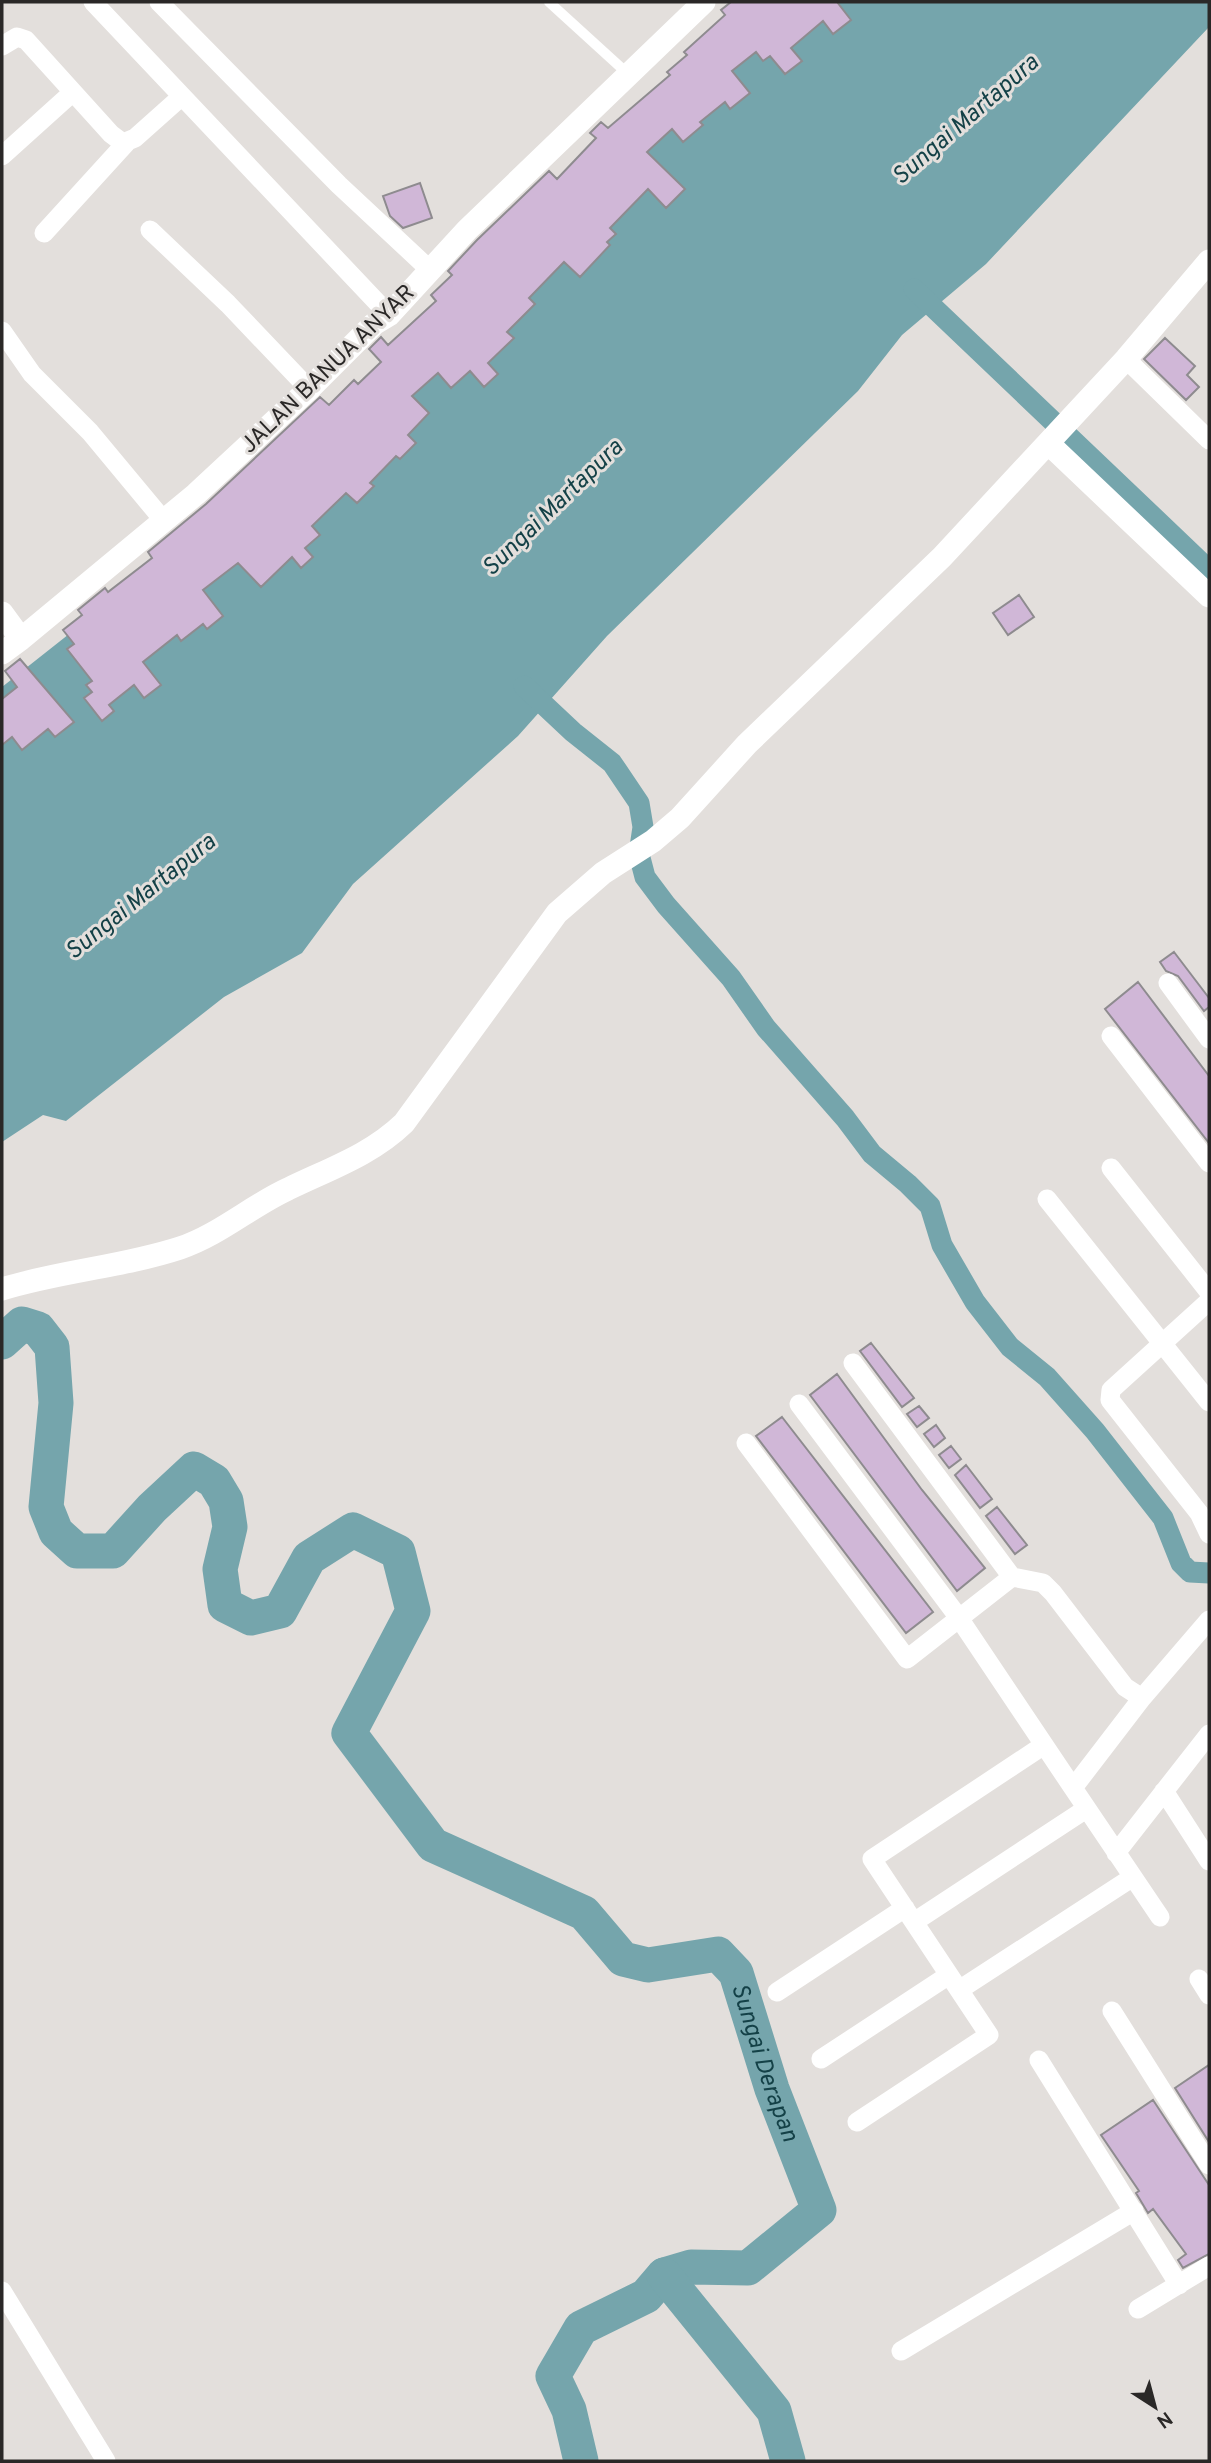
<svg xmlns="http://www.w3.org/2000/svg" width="1211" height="2463" font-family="Overpass,sans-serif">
  <rect width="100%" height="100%" fill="#e3dfdc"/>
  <path fill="#75a5ac" d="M754,2H1209V27L986,264L902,335L858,391L607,636L518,736L353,884L302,953L224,997L66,1121L43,1115L2,1142V687L226,510L419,334Z"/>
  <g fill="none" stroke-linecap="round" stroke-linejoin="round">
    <path stroke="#75a5ac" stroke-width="21" d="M914,289L1209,570
      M524,686L573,732L612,763L639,803L643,827L639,854L645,877L666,905L731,978L766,1028L845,1118L872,1154L908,1184L930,1206L942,1245L975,1302L1010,1347L1047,1377L1095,1431L1163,1518L1181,1563L1190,1572L1209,1573"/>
    <g stroke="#75a5ac" stroke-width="35">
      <path id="s1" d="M2,1342L22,1324L38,1329L52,1347L56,1403L46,1507L56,1532L77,1551H113L152,1508L194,1469L214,1481L226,1501L230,1527L220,1569L225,1605L251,1618L280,1611L309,1558L353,1530L398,1552L413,1611L349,1733L433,1845L584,1913L623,1959L648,1965L718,1954L736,1973L772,2089L819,2210L748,2268L691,2267L664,2275L646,2296L581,2328L553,2376L569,2410L581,2461"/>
      <path d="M664,2275L774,2411L788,2461"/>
    </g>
  </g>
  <path fill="#d0b7d7" stroke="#8e8b8f" stroke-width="2" d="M731,2H837L851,20L833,34L823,21L791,48L802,61L785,74L770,56L763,61L756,52L732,71L750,93L730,109L725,102L700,122L703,125L683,142L672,129L647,152L685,189L666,208L648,189L610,228L616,234L607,242L610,245L580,277L564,262L529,298L535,304L507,332L514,338L488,363L498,374L484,387L470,371L451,388L438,373L412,396L429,413L408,435L416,443L400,459L396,456L370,483L374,486L357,503L346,493L312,526L320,535L305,548L313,557L301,568L292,557L261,587L238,563L203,590L223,616L207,629L203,624L181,641L177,635L143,662L161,685L144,698L134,685L109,705L114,711L102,721L84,698L92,692L86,685L92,681L67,649L74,644L63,630L82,615L78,610L105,588L108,592L152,558L148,552L206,504L320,397L329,405L354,380L358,384L381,362L369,349L381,337L388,345L436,301L431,295L452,275L448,271L477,240L549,171L557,179L596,138L590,133L601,122L608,128L670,75L667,72L687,55L684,52L725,15L721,10Z
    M420,183L432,218L403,228L390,216L383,196Z
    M1165,338L1195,366L1187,375L1199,387L1186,400L1144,359Z
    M1019,595L1034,617L1008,635L993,613Z
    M20,659L74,722L55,737L48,729L22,750L12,737L2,745V699L17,687L5,671Z
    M1174,952L1209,998V1007L1204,1011L1178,976L1166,971L1160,962Z
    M1138,982L1209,1076V1143L1105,1009Z
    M871,1343L914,1398L902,1407L860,1351Z
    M837,1374L922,1490L985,1568L957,1591L810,1395Z
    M919,1406L929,1418L917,1427L907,1414Z
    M782,1417L933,1612L906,1633L756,1436Z
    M936,1425L945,1438L934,1447L924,1434Z
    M951,1446L961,1459L949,1468L939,1455Z
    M966,1465L992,1499L980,1508L955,1475Z
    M997,1507L1027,1545L1015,1554L986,1516Z
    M1209,2065V2142L1175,2088Z
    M1153,2100L1209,2185V2254L1183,2268L1178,2260L1186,2254L1153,2209L1148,2213L1136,2193L1139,2191L1101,2135Z"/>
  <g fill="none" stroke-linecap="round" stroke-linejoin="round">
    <path stroke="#fff" stroke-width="10" d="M549,2L628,74"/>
    <path stroke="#fff" stroke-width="19" d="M93,2L389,315
      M159,2L339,185L429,269
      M2,46L17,37L26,40L111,134L123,143L135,138L181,97
      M2,156L73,92
      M150,230L228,304L309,389
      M44,233L126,143
      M2,331L32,374L90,432L164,521
      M1126,359L1209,440
      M1168,983L1209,1039
      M1111,1036L1209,1163
      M1111,1168L1209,1292
      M1047,1199L1209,1402
      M1209,1301L1111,1390L1110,1400L1199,1513L1209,1534
      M853,1363L1012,1577L1043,1583L1053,1593L1125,1687L1142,1698
      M799,1404L959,1618L1073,1788
      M746,1443L907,1659L1012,1577
      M1164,1791L1209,1861
      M1116,1853L1209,1734
      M1160,1917L1073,1788L1142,1698L1209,1620
      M914,1922L1086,1809
      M1199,1979L1209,1995
      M959,1990L1133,1877
      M777,1992L905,1908
      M1112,2011L1209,2165
      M821,2059L949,1975
      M1039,2060L1179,2285
      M857,2122L989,2035L872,1859L1044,1745
      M2,2291L106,2461
      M1138,2309L1209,2266
      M901,2351L1134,2211"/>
    <path stroke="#fff" stroke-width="23" d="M1048,443L1209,596
      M2,613L21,639
      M2,653L21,639L196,494L309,389L374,324L389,315L467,230L704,2
      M2,1289C60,1271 122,1267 180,1248C219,1235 251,1206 288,1189C329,1169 371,1155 404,1123L557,913L603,873L653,841L680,818L747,744L942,557L1126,359L1209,261"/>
  </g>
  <g text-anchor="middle" stroke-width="6" stroke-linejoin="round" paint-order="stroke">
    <g font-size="23" fill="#2a2827" stroke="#e3dfdc">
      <text transform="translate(327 368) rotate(-44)" y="8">JALAN BANUA ANYAR</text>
    </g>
    <g font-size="24" font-style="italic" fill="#144147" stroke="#e3dfdc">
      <text transform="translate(965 119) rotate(-41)" y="8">Sungai Martapura</text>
      <text transform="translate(552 507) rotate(-44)" y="8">Sungai Martapura</text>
      <text transform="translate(140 896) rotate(-39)" y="8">Sungai Martapura</text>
      <text dy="8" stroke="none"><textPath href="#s1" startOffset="1589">Sungai Derapan</textPath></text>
    </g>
  </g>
  <rect width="1211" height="2463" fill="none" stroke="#2a2827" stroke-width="7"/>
  <g transform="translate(1155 2407) rotate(144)" stroke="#e3dfdc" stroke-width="5" paint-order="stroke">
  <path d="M0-5L12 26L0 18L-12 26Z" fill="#2a2827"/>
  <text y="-10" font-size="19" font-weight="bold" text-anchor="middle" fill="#2a2827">N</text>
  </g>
</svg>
